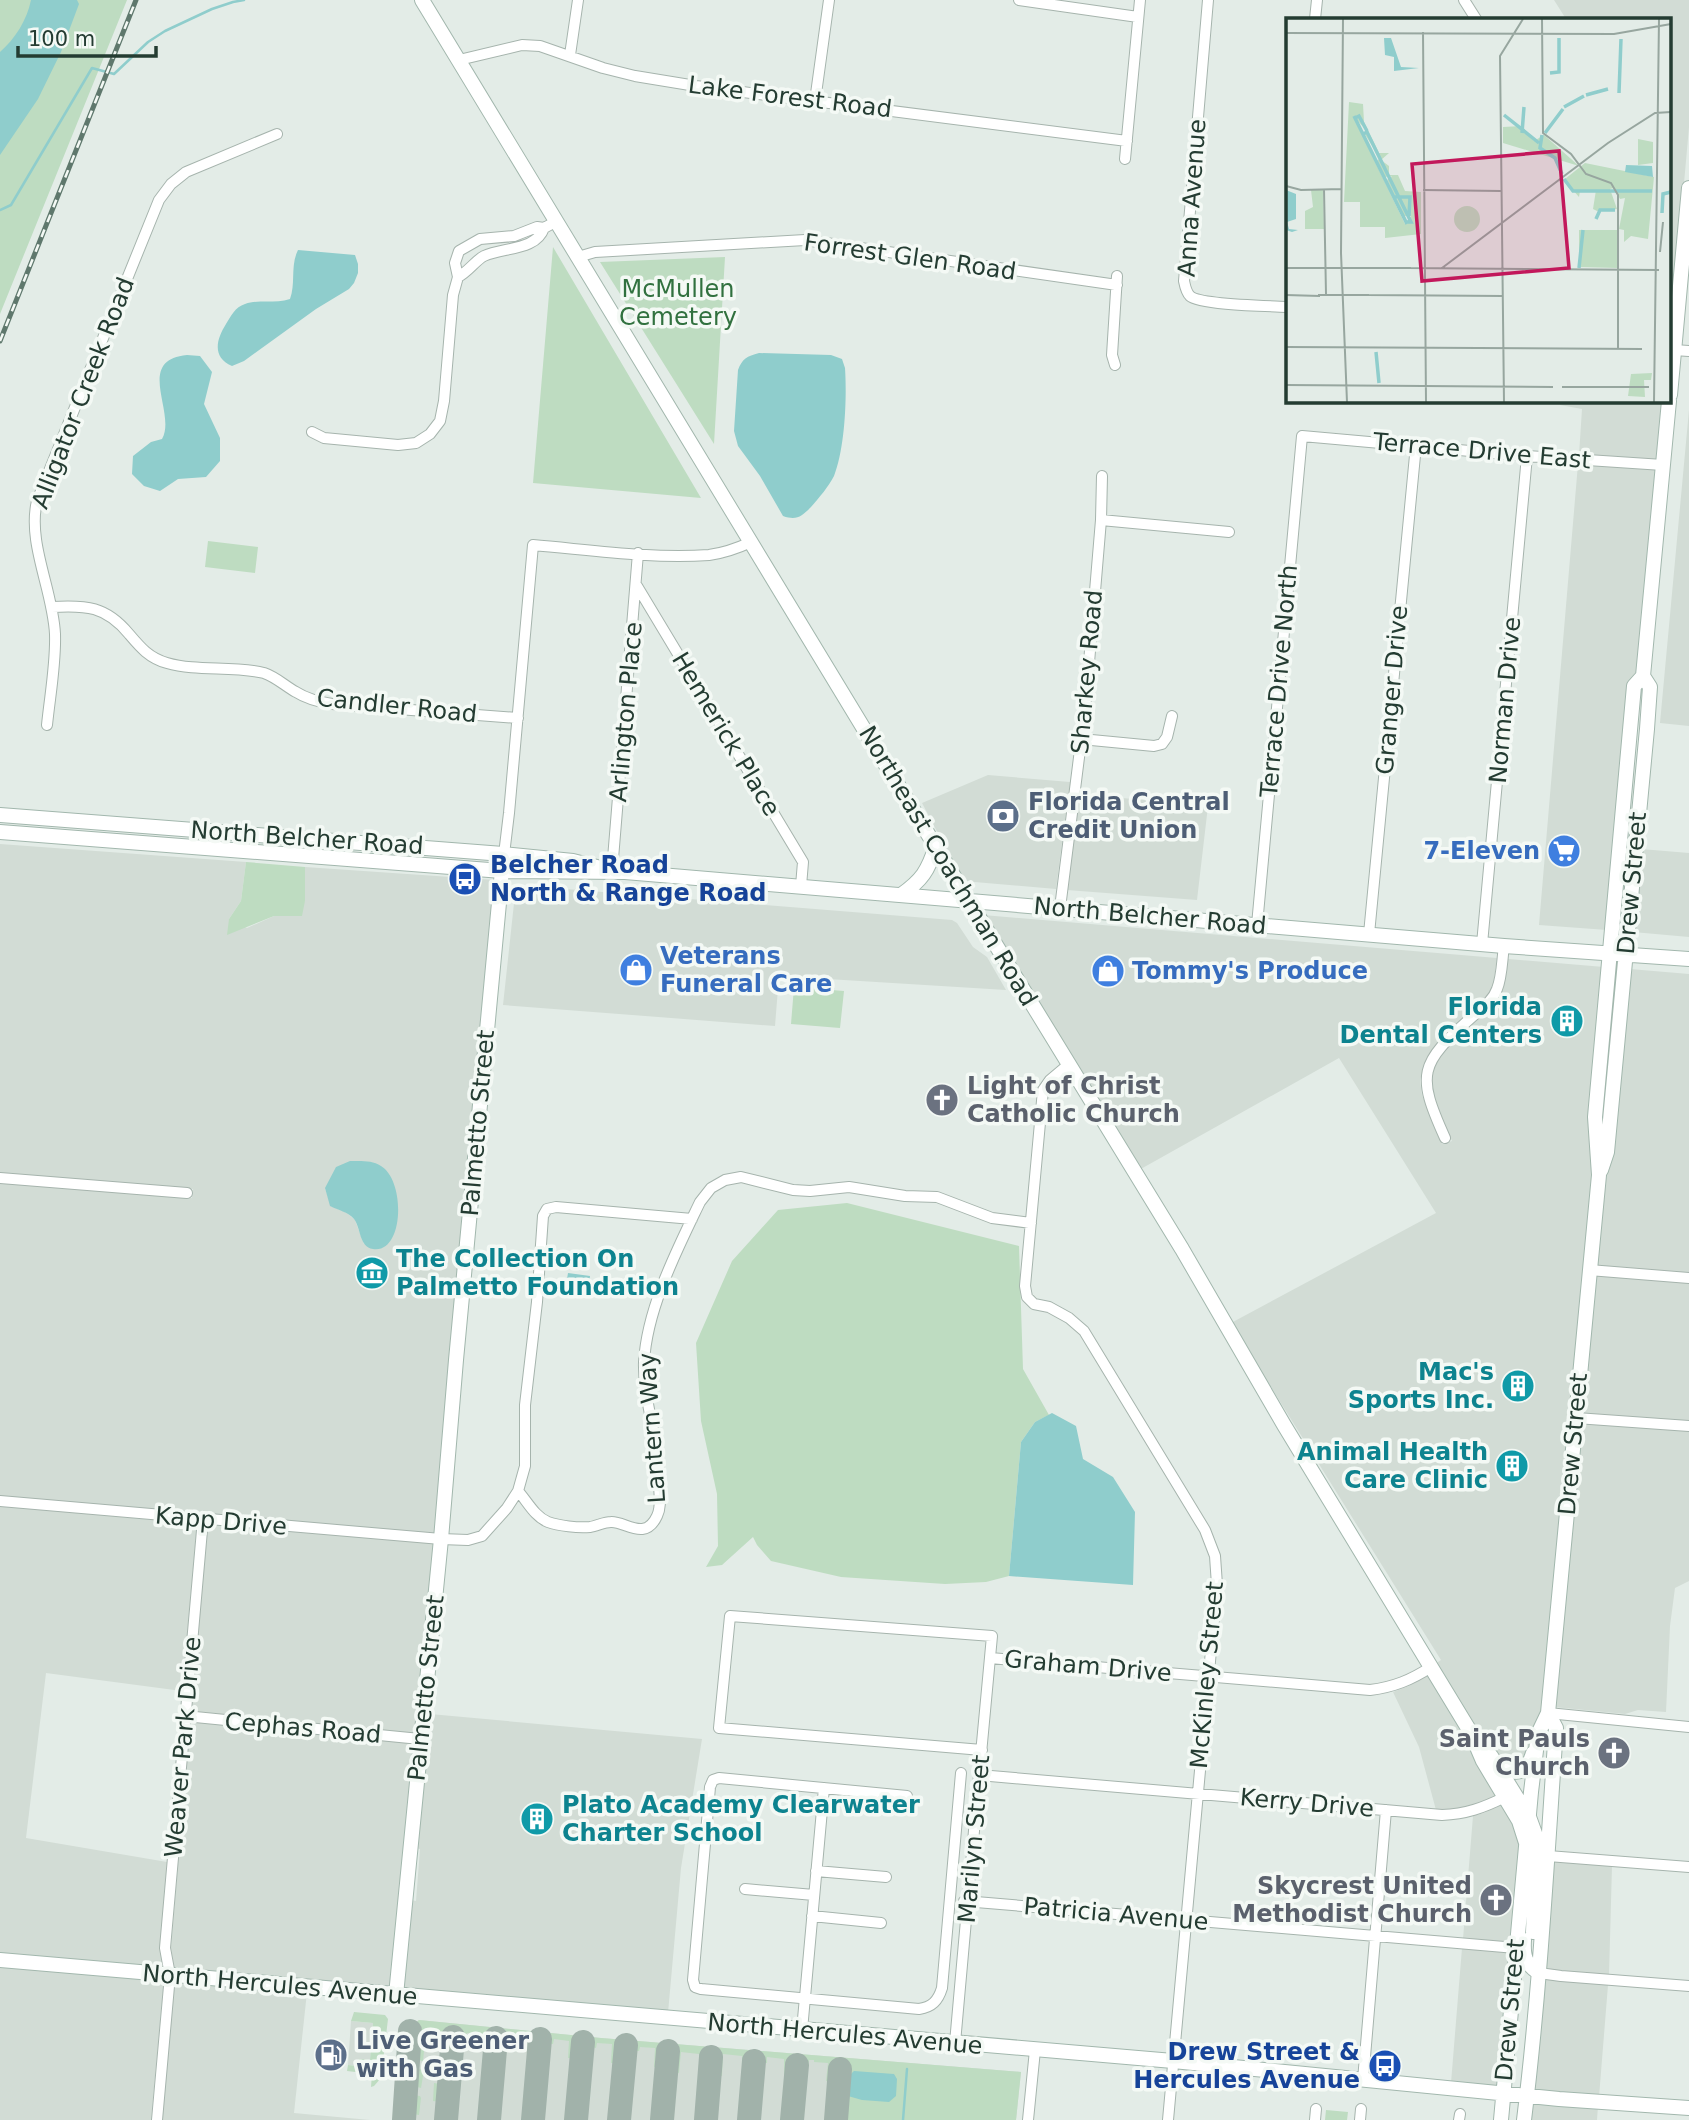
<svg xmlns="http://www.w3.org/2000/svg" width="1689" height="2120" font-family="'DejaVu Sans',sans-serif">
  <rect width="100%" height="100%" fill="#e3ece7"/>
  <path fill="#d2dcd5" fill-rule="evenodd" d="M1554,0H1689V127L1673,307H1670V19H1566Z
    M1561,401H1664L1658,460L1579,455L1582,409L1560,405Z
    M1689,410V726L1660,723Z
    M1578,464L1657,469L1647,590L1607,930L1539,925Z
    M988,775L1070,782L1056,889L963,881L922,803Z
    M1079,794L1208,806L1197,900L1067,890Z
    M0,844L246,862L241,901L229,919L247,928L274,916L289,915L305,901V867L495,880L436,1534L0,1496V1183L192,1198L193,1189L0,1174ZM325,1188L387,1244H364L355,1220L347,1213L331,1206Z
    M1641,849L1689,853V937L1633,932Z
    M516,885L952,920L957,923L973,947L987,957L1006,990L779,976L775,1026L503,1005Z
    M983,915L1497,958L1493,986L1488,995L1441,1037L1430,1053L1423,1068L1420,1081L1422,1095L1442,1144L1452,1141L1436,1106L1431,1081L1433,1070L1439,1057L1450,1043L1498,1000L1503,989L1508,959L1604,967L1593,1174L1543,1710L1532,1737L1525,1762L1520,1766L1502,1764L1476,1731L1435,1664L1441,1660L1231,1323L1436,1213L1339,1058L1139,1170Z
    M1630,969L1689,974V1273L1595,1266Z
    M1594,1275L1689,1283V1422L1581,1414Z
    M1581,1423L1689,1431V1581L1675,1588L1670,1626L1666,1712L1638,1710L1625,1714L1554,1707Z
    M0,1506L197,1524L182,1691L46,1673L26,1838L167,1862L160,1947L163,1970L0,1956Z
    M208,1524L435,1543L415,1734L191,1712Z
    M1429,1674L1464,1732L1497,1795L1479,1805L1462,1809L1436,1810L1419,1747L1393,1692L1409,1686Z
    M430,1714L702,1739L681,1868L668,2013L402,1990L411,1900L416,1901L420,1849L416,1848Z
    M190,1722L415,1743L391,1989L174,1968L171,1948Z
    M1503,1803L1514,1823L1521,1843L1511,1943L1463,1939L1473,1816L1484,1813Z
    M1553,1862L1612,1866L1609,1975L1545,1969Z
    M1462,1948L1510,1952L1498,2088L1451,2083Z
    M0,1965L164,1979L151,2120H0Z
    M1544,1978L1608,1985L1599,2097L1533,2092Z
    M175,1980L307,1992L294,2113L370,2120H162Z
    M419,2020L601,2038L1021,2072L1016,2120H394L401,2035Z
    M351,2021L373,2023L370,2061L359,2060V2066L348,2065Z
    M1532,2101L1598,2106L1597,2120H1529Z"/>
  <path fill="#bedcc1" d="M0,0H127L0,314Z
    M553,247L701,498L533,483Z
    M725,257L714,444L600,262Z
    M208,541L258,547L255,573L205,567Z
    M246,862L305,867V901L302,916H274L227,935L229,919L241,901Z
    M794,987L844,991L840,1028L791,1024Z
    M847,1203L1019,1246L1023,1369L1049,1415L1035,1422L1021,1442L1009,1576L986,1582L945,1584L841,1577L771,1561L757,1545L753,1537L722,1565L706,1567L718,1546L717,1494L701,1421L696,1343L732,1261L778,1210Z
    M354,2012L385,2015L388,2019L381,2078L374,2086L371,2087L372,2074L347,2071L348,2065L358,2066L359,2059L370,2060L373,2023L351,2021Z
    M419,2020L601,2038L1021,2072L1016,2120H839L844,2068L835,2067L833,2082L826,2081L828,2063L814,2062V2060H809L808,2067L801,2066L795,2062L792,2065L791,2076L789,2078L784,2077V2059L767,2057V2063H761L758,2058H751L748,2065H742V2056L723,2054L722,2076L716,2075C713,2069 715,2062 712,2054L703,2061H699V2054L681,2052L679,2073L671,2071L672,2053L670,2051L665,2052L663,2065L654,2067L655,2048L640,2047L639,2051H631L628,2044H623L620,2061L617,2063H611L612,2044L597,2043L596,2048L588,2046L585,2042H579L578,2056L575,2058H568L569,2041L554,2039L553,2044H546L542,2039H536L535,2056L527,2057L528,2038L511,2037L510,2042L501,2041V2038L494,2037L492,2051L489,2053H483L484,2034L467,2033L466,2037L450,2035L448,2048H439L440,2035L411,2034V2031H408L400,2120H394L401,2035Z
    M415,2041L425,2042L423,2061L413,2059L412,2052Z
    M438,2056L448,2059L446,2074H435Z
    M412,2068L424,2070L421,2088L410,2085Z
    M434,2083L445,2085L444,2098L441,2102L433,2101Z
    M411,2095L420,2096L421,2098L419,2115L408,2113L409,2096Z
    M1326,2110L1348,2112L1347,2120H1325Z"/>
  <path fill="#8fcdcc" d="M31,0H77L79,4L61,52L38,99L0,155V52C15,39 27,20 31,0Z
    M298,250L355,255L358,264V273L354,283L349,289L316,309L244,361L232,366C212,357 216,340 226,324C231,316 235,307 245,304C259,299 275,304 290,299C296,283 290,266 298,250Z
    M759,353L831,355L842,359L845,368C847,398 845,448 834,476C829,486 819,498 811,507C802,516 797,521 783,516L760,476L738,446L734,431L738,370C742,359 747,356 759,353Z
    M187,355L200,356L212,372L204,404L220,438V461L206,477L178,479L160,491L144,486L132,474L133,456L151,442L162,439C177,413 134,360 187,355Z
    M350,1161C361,1161 372,1160 381,1166C406,1181 404,1254 373,1249C359,1247 361,1228 354,1219C348,1212 338,1210 330,1206L325,1188L336,1167Z
    M568,1273L590,1276L589,1287L566,1285Z
    M1052,1413L1076,1426L1083,1459L1113,1477L1135,1512L1133,1585L1009,1576L1021,1442L1035,1422Z
    M854,2071L894,2074L897,2079L896,2096L889,2102L862,2100L848,2096C845,2085 846,2078 854,2071Z"/>
  <g fill="none" stroke-linecap="round" stroke-linejoin="round">
    <path stroke="#8fcdcc" stroke-width="2.5" d="M0,210L11,205L92,68L114,74L148,42L165,31L212,9L233,2L244,0
      M903,2120L907,2069"/>
    <path stroke="#a1b2aa" stroke-width="24" d="M404,2120L410,2031
      M446,2120L453,2037
      M489,2120L496,2038
      M533,2120L540,2039
      M576,2120L583,2042
      M619,2120L626,2045
      M662,2120L668,2051
      M706,2120L711,2057
      M749,2120L754,2061
      M792,2120L797,2065
      M836,2120L840,2069"/>
    <defs>
      <path id="street" d="M1019,0L1138,17
        M1208,0L1184,281C1185,286 1186,292 1190,296C1200,305 1271,306 1288,307
        M1464,0L1476,19
        M1315,19L1317,0
        M570,55L578,0
        M459,60L522,45L540,46L603,68L635,76L696,86L1127,141
        M815,101L829,0
        M1125,159L1140,0
        M578,257L595,252L805,240L1117,285
        M458,277C468,272 476,260 484,256C503,247 536,251 544,228
        M1674,350L1689,351
        M1115,365L1112,355L1117,276
        M312,432L324,438L398,445L416,443L430,434L440,421L444,401L453,295L458,277L455,263L459,251L480,239L514,236L537,227L544,228L557,221
        M1101,520L1229,532
        M637,586L803,862L801,886
        M52,607C86,605 106,606 129,634C140,647 149,658 167,663C198,672 232,665 264,673C276,677 285,686 296,692C307,699 319,702 332,704L518,718
        M47,725C50,695 56,664 55,634C53,590 27,543 37,501L159,200L171,184L186,172L277,134
        M1081,739L1154,746L1162,744L1167,737L1172,716
        M502,871L509,813L533,545C591,550 651,559 709,555C724,553 738,548 751,542
        M612,871L638,553
        M1060,908L1085,710L1101,520L1102,476
        M1257,925L1302,436L1527,456L1663,465
        M1369,934L1416,445
        M1482,944L1527,456
        M1069,1064L1050,1080L1043,1090L1025,1286L1027,1297L1034,1304L1049,1307L1069,1318L1084,1331L1205,1530L1215,1556L1217,1585L1168,2120
        M1445,1138C1416,1074 1419,1064 1472,1017C1481,1009 1493,1001 1497,989C1502,977 1502,960 1504,946
        M0,1178L187,1193
        M1589,1270L1689,1278
        M1576,1418L1689,1426
        M518,1491C527,1501 535,1517 548,1522C559,1526 578,1528 590,1527C597,1526 604,1522 611,1522C625,1521 645,1542 657,1516C662,1506 659,1494 659,1484C659,1473 659,1462 657,1452C653,1423 643,1392 644,1362C647,1308 677,1250 700,1202L711,1188L725,1180L741,1177L793,1190L810,1191L849,1187L905,1196L937,1197L992,1218L1031,1223
        M0,1501L441,1539L468,1540L482,1536L507,1508L518,1491L525,1466V1405L537,1302L543,1216L547,1209L556,1207L692,1219
        M990,1658L1370,1690C1394,1687 1411,1680 1431,1667
        M1548,1713L1689,1727
        M185,1716L420,1739
        M979,1775L1442,1815C1466,1814 1483,1808 1505,1797
        M907,1796L719,1778L713,1780L710,1787L693,1980L695,1987L701,1989L919,2009C932,2007 938,2001 942,1988L961,1773
        M1548,1856L1689,1867
        M816,1871L886,1877
        M745,1889L814,1895
        M964,1901L1516,1948
        M812,1916L881,1923
        M1539,1973L1561,1976L1689,1986
        M802,2030L824,1788
        M955,2043L979,1775L992,1636L730,1616L719,1728L982,1750
        M1363,2080L1386,1810
        M157,2120L170,1975L165,1948L203,1519
        M1028,2120L1035,2050
        M1315,2120L1316,2109
        M1360,2120L1361,2109
        M1459,2120L1460,2114"/>
      <path id="secondary" d="M422,0L898,785L1182,1249L1284,1425L1471,1733L1483,1761L1519,1821L1526,1843
        M1670,395L1689,188
        M0,815L503,854L573,861L597,867
        M0,832L502,871L625,872L1504,946L1689,959
        M901,895C922,880 928,871 936,846
        M1601,1170L1607,1152L1647,729L1650,687L1643,676
        M1479,1742L1491,1756L1529,1817L1537,1839L1533,1932
        M1499,1768C1519,1774 1526,1775 1533,1753
        M1524,1940C1523,1956 1525,1964 1539,1973
        M0,1960L1173,2061L1559,2099L1689,2108
        M396,1995L441,1539L456,1360L502,871
        M1501,2120L1531,1792L1538,1734L1548,1713L1599,1175L1595,1117L1634,686L1643,676L1669,401
        M1524,2120C1540,1990 1547,1859 1556,1728L1548,1713"/>
    </defs>
    <use href="#street" stroke="#a6b4ad" stroke-width="12"/>
    <use href="#secondary" stroke="#a2b7ad" stroke-width="16"/>
    <use href="#street" stroke="#fff" stroke-width="10"/>
    <use href="#secondary" stroke="#fff" stroke-width="14"/>
    <defs>
      <path id="rail" d="M0,341L136,0"/>
    </defs>
    <use href="#rail" stroke="#5f786d" stroke-width="5"/>
    <use href="#rail" stroke="#f4f9f5" stroke-width="2.5" stroke-dasharray="8" stroke-linecap="butt"/>
  </g>
  <defs>
    <symbol id="bank-disc" viewBox="-11 -11 22 22"><circle r="9.5" fill="#5c6f8a" stroke="#f4f9f5"/><path d="M-6-4H6V4H-6ZM0-2.3a2.3 2.3 0 1 0 0 4.6a2.3 2.3 0 1 0 0-4.6Z" fill="#fff"/></symbol>
    <symbol id="supermarket-disc" viewBox="-11 -11 22 22"><circle r="9.5" fill="#3f7fe0" stroke="#f4f9f5"/><path d="M-6-5.5h2.5l.6 2H6L4.5 2H-2.5L-4.4-4H-6ZM-1.5 3.2a1.3 1.3 0 1 0 .1 0ZM3 3.2a1.3 1.3 0 1 0 .1 0Z" fill="#fff"/></symbol>
    <symbol id="bus-disc" viewBox="-11 -11 22 22"><circle r="9.5" fill="#1a4fb4" stroke="#f4f9f5"/><path d="M-5-6H5V4H4V6H2V4H-2V6H-4V4H-5ZM-3.5-4V0h7V-4ZM-3.5 1.2v1.5H-2V1.2ZM2 1.2v1.5H3.5V1.2Z" fill="#fff"/></symbol>
    <symbol id="shop-disc" viewBox="-11 -11 22 22"><circle r="9.5" fill="#3f7fe0" stroke="#f4f9f5"/><path d="M-5-2.5h2.3a2.7 3.5 0 0 1 5.4 0H5L5.5 6h-11ZM-1.5-2.5h3a1.5 2.3 0 0 0-3 0Z" fill="#fff"/></symbol>
    <symbol id="building-disc" viewBox="-11 -11 22 22"><circle r="9.5" fill="#0f9aa8" stroke="#f4f9f5"/><path d="M-4-6H4V6H1V3H-1V6H-4ZM-2.5-4.3h1.7v1.8h-1.7ZM.8-4.3h1.7v1.8H.8ZM-2.5-1h1.7V.8h-1.7ZM.8-1h1.7V.8H.8Z" fill="#fff"/></symbol>
    <symbol id="church-disc" viewBox="-11 -11 22 22"><circle r="9.5" fill="#6b7280" stroke="#f4f9f5"/><path d="M-1.2-6h2.4v3.5h3.3v2.4h-3.3V6h-2.4V-.1h-3.3v-2.4h3.3Z" fill="#fff"/></symbol>
    <symbol id="museum-disc" viewBox="-11 -11 22 22"><circle r="9.5" fill="#0f9aa8" stroke="#f4f9f5"/><path d="M0-6L6-3V-2H-6V-3ZM-5-1h2V3h-2ZM-1-1h2V3h-2ZM3-1h2V3H3ZM-6 4H6V6H-6Z" fill="#fff"/></symbol>
    <symbol id="fuel-disc" viewBox="-11 -11 22 22"><circle r="9.5" fill="#5c6f8a" stroke="#f4f9f5"/><path d="M-5.5-6h7V0h2V4h1.3V-2.5L3-4.5l.8-.8L6-3V5H2.5V1h-1V6h-7ZM-4.2-4.7v3.2H.2V-4.7Z" fill="#fff"/></symbol>
  </defs>
  <g fill-rule="evenodd">
    <use href="#bank-disc" x="984" y="797" width="38" height="38"/>
    <use href="#supermarket-disc" x="1545" y="832" width="38" height="38"/>
    <use href="#bus-disc" x="446" y="860" width="38" height="38"/>
    <use href="#shop-disc" x="617" y="951" width="38" height="38"/>
    <use href="#shop-disc" x="1089" y="952" width="38" height="38"/>
    <use href="#building-disc" x="1548" y="1002" width="38" height="38"/>
    <use href="#church-disc" x="923" y="1081" width="38" height="38"/>
    <use href="#museum-disc" x="353" y="1254" width="38" height="38"/>
    <use href="#building-disc" x="1499" y="1367" width="38" height="38"/>
    <use href="#building-disc" x="1493" y="1447" width="38" height="38"/>
    <use href="#church-disc" x="1595" y="1734" width="38" height="38"/>
    <use href="#building-disc" x="518" y="1800" width="38" height="38"/>
    <use href="#church-disc" x="1477" y="1881" width="38" height="38"/>
    <use href="#fuel-disc" x="312" y="2036" width="38" height="38"/>
    <use href="#bus-disc" x="1366" y="2047" width="38" height="38"/>
  </g>
  <g text-anchor="middle" stroke-width="7" stroke-linejoin="round" paint-order="stroke">
    <g font-size="24" fill="#243c32" stroke="#f4f9f5">
      <text transform="translate(790 97) rotate(7)" y="8">Lake Forest Road</text>
      <text transform="translate(1192 198) rotate(-86)" y="8">Anna Avenue</text>
      <text transform="translate(910 257) rotate(8)" y="8">Forrest Glen Road</text>
      <text transform="translate(83 393) rotate(-69)" y="8">Alligator Creek Road</text>
      <text transform="translate(1482 451) rotate(5)" y="8">Terrace Drive East</text>
      <text transform="translate(1087 672) rotate(-85)" y="8">Sharkey Road</text>
      <text transform="translate(1279 681) rotate(-85)" y="8">Terrace Drive North</text>
      <text transform="translate(1392 690) rotate(-85)" y="8">Granger Drive</text>
      <text transform="translate(1505 700) rotate(-85)" y="8">Norman Drive</text>
      <text transform="translate(397 706) rotate(6)" y="8">Candler Road</text>
      <text transform="translate(626 712) rotate(-85)" y="8">Arlington Place</text>
      <text transform="translate(726 734) rotate(59)" y="8">Hemerick Place</text>
      <text transform="translate(307 838) rotate(4)" y="8">North Belcher Road</text>
      <text transform="translate(948 866) rotate(59)" y="8">Northeast Coachman Road</text>
      <text transform="translate(1632 883) rotate(-85)" y="8">Drew Street</text>
      <text transform="translate(1150 916) rotate(5)" y="8">North Belcher Road</text>
      <text transform="translate(478 1123) rotate(-85)" y="8">Palmetto Street</text>
      <text transform="translate(652 1428) rotate(-94)" y="8">Lantern Way</text>
      <text transform="translate(1573 1444) rotate(-85)" y="8">Drew Street</text>
      <text transform="translate(221 1521) rotate(5)" y="8">Kapp Drive</text>
      <text transform="translate(1088 1666) rotate(5)" y="8">Graham Drive</text>
      <text transform="translate(1207 1675) rotate(-85)" y="8">McKinley Street</text>
      <text transform="translate(426 1688) rotate(-84)" y="8">Palmetto Street</text>
      <text transform="translate(303 1728) rotate(5)" y="8">Cephas Road</text>
      <text transform="translate(183 1747) rotate(-85)" y="8">Weaver Park Drive</text>
      <text transform="translate(1307 1803) rotate(5)" y="8">Kerry Drive</text>
      <text transform="translate(974 1839) rotate(-85)" y="8">Marilyn Street</text>
      <text transform="translate(1116 1914) rotate(5)" y="8">Patricia Avenue</text>
      <text transform="translate(280 1985) rotate(5)" y="8">North Hercules Avenue</text>
      <text transform="translate(1510 2010) rotate(-85)" y="8">Drew Street</text>
      <text transform="translate(845 2034) rotate(5)" y="8">North Hercules Avenue</text>
    </g>
    <g font-size="24" fill="#31713f" stroke="#f4f9f5">
      <text x="678" y="297">McMullen<tspan x="678" dy="28">Cemetery</tspan></text>
    </g>
    <g font-size="24" font-weight="bold" fill="#4e5e75" stroke="#f4f9f5" text-anchor="start">
      <text x="1028" y="810">Florida Central<tspan x="1028" dy="28">Credit Union</tspan></text>
      <text x="356" y="2049">Live Greener<tspan x="356" dy="28">with Gas</tspan></text>
    </g>
    <g font-size="24" font-weight="bold" fill="#366cbe" stroke="#f4f9f5" text-anchor="start">
      <text x="1540" y="859" text-anchor="end">7-Eleven</text>
      <text x="660" y="964">Veterans<tspan x="660" dy="28">Funeral Care</tspan></text>
      <text x="1132" y="979">Tommy's Produce</text>
    </g>
    <g font-size="24" font-weight="bold" fill="#164399" stroke="#f4f9f5" text-anchor="start">
      <text x="490" y="873">Belcher Road<tspan x="490" dy="28">North &amp; Range Road</tspan></text>
      <text x="1360" y="2060" text-anchor="end">Drew Street &amp;<tspan x="1360" dy="28">Hercules Avenue</tspan></text>
    </g>
    <g font-size="24" font-weight="bold" fill="#0d838f" stroke="#f4f9f5" text-anchor="end">
      <text x="1542" y="1015">Florida<tspan x="1542" dy="28">Dental Centers</tspan></text>
      <text x="396" y="1267" text-anchor="start">The Collection On<tspan x="396" dy="28">Palmetto Foundation</tspan></text>
      <text x="1494" y="1380">Mac's<tspan x="1494" dy="28">Sports Inc.</tspan></text>
      <text x="1488" y="1460">Animal Health<tspan x="1488" dy="28">Care Clinic</tspan></text>
      <text x="562" y="1813" text-anchor="start">Plato Academy Clearwater<tspan x="562" dy="28">Charter School</tspan></text>
    </g>
    <g font-size="24" font-weight="bold" fill="#5b616d" stroke="#f4f9f5" text-anchor="end">
      <text x="967" y="1094" text-anchor="start">Light of Christ<tspan x="967" dy="28">Catholic Church</tspan></text>
      <text x="1590" y="1747">Saint Pauls<tspan x="1590" dy="28">Church</tspan></text>
      <text x="1472" y="1894">Skycrest United<tspan x="1472" dy="28">Methodist Church</tspan></text>
    </g>
  </g>
  <g transform="translate(1286 18)">
    <rect width="385" height="385" fill="#e3ece7"/>
    <path d="M63,84L77,86L78,104L93,135H103L95,142L103,148V157H112L119,173L135,174V216L99,220V209H74V184H58ZM67,98L82,114L78,115L94,140L91,143L99,159L106,158L101,162L109,179L115,178L110,182L118,198H125L121,203L125,204L119,206ZM236,108L248,123L258,117L293,148L217,125V109ZM352,121L367,124V145L352,147ZM299,145L368,159L362,221L345,218L338,224V212L333,211L339,180L334,181L328,170L324,171L331,191L311,193L307,191L310,172L294,173L293,179L285,170L279,161ZM25,172H37L38,211H19V193L27,189ZM168 201a13 13 0 1 1 26 0a13 13 0 1 1-26 0ZM293,212H332V250L293,249ZM366,355L365,362H358L359,379L342,378L345,356Z" fill="#bedcc1" fill-rule="evenodd"/>
    <path d="M98,20H105L115,49L133,50L108,53V39L99,37ZM340,147L366,148L367,159L339,154ZM0,172L10,176V201L1,204L3,211L12,212L6,214L0,212Z" fill="#8fcdcc"/>
    <path fill="none" stroke="#8fcdcc" stroke-width="3.5" d="M264,55L273,54V20M333,75L335,21M300,77L322,71M278,89L298,78M218,97L253,125M68,98L121,206M69,100L73,98L81,113M236,115L238,89M259,115L277,91M77,116L81,114L125,204H119M256,117L254,130L269,140L276,156M278,161L287,173H366M108,179H124L123,198M376,195L377,176L385,174M310,201L314,192H329M293,250L297,212M90,334L93,365"/>
    <path fill="none" stroke="#97a69f" stroke-width="2" d="M57,1L55,235L61,384M256,1L257,115L285,136L300,156L325,165L332,177V331M137,14L140,384M0,15L328,16L385,6M0,168L15,172L56,171M38,171L40,276M137,172L215,173M374,234L377,204M0,250H41M39,250H125M122,250L373,252M156,250L322,125L369,95L385,94M0,277L34,278M32,277H83M81,277L217,278M0,329L356,331M0,367L267,369M276,369H363M218,384L214,38L237,1M368,384L373,1"/>
    <path fill="#c2185b" fill-opacity="0.15" stroke="#c2185b" stroke-width="3.5" d="M273,133L283,250L136,263L126,146Z"/>
    <rect width="385" height="385" fill="none" stroke="#243c32" stroke-width="3.5"/>
  </g>
  <path d="M18 46v10h138v-10" fill="none" stroke="#243c32" stroke-width="3.5"/>
  <text x="28" y="46" font-size="21" fill="#243c32" stroke="#f4f9f5" stroke-width="5" paint-order="stroke">100 m</text>
</svg>
